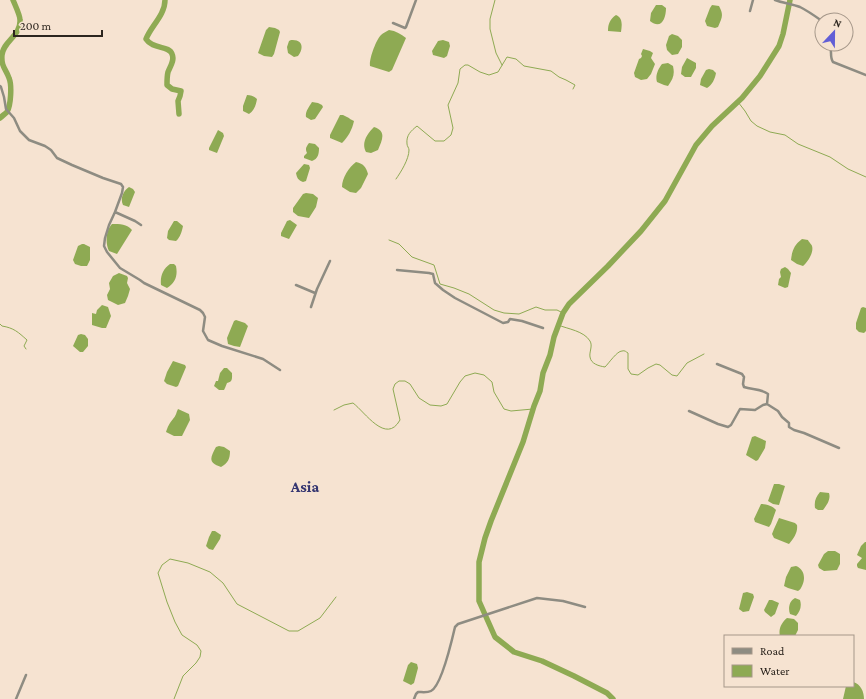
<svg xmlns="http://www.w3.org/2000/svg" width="866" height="699" font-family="'Crimson Pro',serif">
  <rect width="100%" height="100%" fill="#f6e3d1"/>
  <path fill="#8eaa53" d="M656,5H662L666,8C666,19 661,30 650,21L651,13Z
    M712,5L719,6C724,15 722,18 718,27L715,28L707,26L705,21L710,8Z
    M616,15C623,18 622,25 621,32L608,31C608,24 610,19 616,15Z
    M269,27L275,28L279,30L280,32L274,54L272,57L264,56L258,53L266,30Z
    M389,30C396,31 401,34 406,38L392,70L389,72L370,66C369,59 376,40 381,35C383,33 387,31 389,30Z
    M672,34L678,36L682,40V47L678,54L672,55L667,50L666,45L669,36Z
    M291,40C303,39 304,48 298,56L294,57L288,53L287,47L289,41Z
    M443,40L449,42L450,46L447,56L444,58L433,55L432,51L438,41Z
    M643,49L650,51L653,53L651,58L655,64L651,74L647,79L641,80L635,77L634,73L639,59L641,58L642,56L641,54Z
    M687,58L696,63V68L691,77H685L681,74L682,67Z
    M668,63L673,66C675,75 673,79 668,86L664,85L657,82C655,76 658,69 662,64Z
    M709,69L713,70L716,73C715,79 712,85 707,88L700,85L701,79L706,70Z
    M247,95C251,95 254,96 257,99C256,105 254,111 249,114L243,111V106Z
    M312,102L318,103L322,105L323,107L315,119L311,120L306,117C305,112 309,107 312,102Z
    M340,115H343L349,118L350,119L354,121C352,130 348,137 342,143L330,138V135Z
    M374,127C387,131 382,140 378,150L371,153L366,152C361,143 367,134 374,127Z
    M218,130L223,133L224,136L217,153L209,150V148Z
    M309,143L315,144L319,148C319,154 318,159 312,161L304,158V156L307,153C305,149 306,147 309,143Z
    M356,162C364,164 366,167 368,174L361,188L356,193L350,192L342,187C342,178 349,167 356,162Z
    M304,164L309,165L310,168L306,181L303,182C298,180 297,178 296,173Z
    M129,187L133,189L135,192L129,207L123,205C120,199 123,191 129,187Z
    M306,193L313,194L318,198L316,207L309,218L298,216L293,212V208L303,194Z
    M290,220L297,225L289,239L281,236V233L287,221Z
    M174,221H177L183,226C182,231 180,238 176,241L169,240L167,238L168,231Z
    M112,224C120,224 127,224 132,230L117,254L109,251C105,243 106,230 112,224Z
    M802,239L808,240C808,241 812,245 812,246C814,252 808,262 803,266L797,264L791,260C792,251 794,245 802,239Z
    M82,244H84L90,247V260L87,266H81L75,264L73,260L78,246Z
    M170,264H174L176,266C178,276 175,283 167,288L161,285C160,276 163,269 170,264Z
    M785,267L788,269L791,273L788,287L785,288L778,285L779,279L781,277L780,272L781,269Z
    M119,273L127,276L128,278L127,283L130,289L128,296L125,303L118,305L108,300L107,295L110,289L109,283L113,276Z
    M102,305L108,307L111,316L106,328H102L92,325V313L96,314L97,310Z
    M863,307L866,308V331L864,333L859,332L856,329V323L861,308Z
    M236,320L245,323L248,326L240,347L234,346L228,344L227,338L234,321Z
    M81,334L85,335L88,339V346L83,352H80L73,346L78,335Z
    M173,361L185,365L186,367L178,386L176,387L167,384L164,381L167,372Z
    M224,368H227L232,373C232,378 233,382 227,383L225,388L224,390H219L214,386L216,381H218L220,373Z
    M178,409L189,414L190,420L182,436H174L166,432C168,426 169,424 173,419C176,416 176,413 178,409Z
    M755,436L766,441L765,448L758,460L756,461L746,455L752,437Z
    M219,446L224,447L230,451C230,459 228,463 221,467C208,463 210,458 216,447Z
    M774,484H779L785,486L779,505L773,504L768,501Z
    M820,492L829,493C831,499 827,505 823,510H818L815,508C814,501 816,497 820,492Z
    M761,504C766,504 773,506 776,510L771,524L769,527L755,522L754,519Z
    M779,518L795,523L797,525C798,532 794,538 789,544L774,538L772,534L774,529Z
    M212,531H215L221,535L220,539L213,550L209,549L206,546L209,537Z
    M865,542H866V570L858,568L857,566V564L862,558L857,555L861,546Z
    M828,551H835L840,554V564L837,570L824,571L819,568L818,565L824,554Z
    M796,566C804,569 806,578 802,586C801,588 800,590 798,591L788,588L784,586L786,577L791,567Z
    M747,592L753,594L754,597L749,611L743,612L739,609L743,593Z
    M795,598L800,600C802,606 800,612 796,616L790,614C788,609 789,601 795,598Z
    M769,600H772L779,603L775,614L771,617L765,612L764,610Z
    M787,618L794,619L798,623V630L795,636H780C778,629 782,622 787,618Z
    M411,662L417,664L418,668L414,683L411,685L403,681L408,665Z
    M853,682C861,684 864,692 864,699H843L846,686H853Z"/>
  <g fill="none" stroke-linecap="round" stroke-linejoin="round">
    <path stroke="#8eaa53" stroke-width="1" d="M495,0L490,19V29L496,53L502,65
      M738,102L745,111L751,121L757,126L770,132L785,135L798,144L830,157L848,169L866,177
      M396,179C401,172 409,159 409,150C409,148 407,146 407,144C406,135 411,131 417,126L435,141H444L451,135L453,128L448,105L458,83L460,69L465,65H468L480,72L489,75L498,72L507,57L516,59L524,66L551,71L559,77L566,80L575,85L573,89
      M389,240L399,244L412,257L434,265L440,284L454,288L469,294L494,310L504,313L519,314L536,307L545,310H557L563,313
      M0,324L2,326C14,328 18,332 27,340L24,346L26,349
      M558,325C568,329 584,331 590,341C593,346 589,352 590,357C591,364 599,366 605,367C609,363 617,351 622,351C625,350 626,352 628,353V369L631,374L638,375L648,368L656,364L660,365L672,375L677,376L687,363L704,354
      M334,410L344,405L353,403C365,412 386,445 400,420L393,389L395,384L399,381H405L410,384L419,398L430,405L441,406L447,404L460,382L465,376L475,373L484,375L492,382L494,392L504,409L511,411L533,409
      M174,699L183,676L196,663L200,657L201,651L197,645L182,635L175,622L167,602L158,573L162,565L170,559L188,563L210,572L223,583L237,604L289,631H298L320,618L336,597"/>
    <path stroke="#8eaa53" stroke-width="5.5" d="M165,0C165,15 151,26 146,39C153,50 169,45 172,54C175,60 170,67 168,72C167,76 167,80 167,85L172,89L181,91L180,96L178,101L179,114
      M0,118C2,116 5,114 7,112C11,105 12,85 9,78C6,69 1,67 2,55C3,41 21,36 20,20C20,15 15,5 13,0
      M613,699L607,693L574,676L542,661L514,652L495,637L479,601V562L485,538L491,521L523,442L534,406L540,391L543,373L550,355L554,337L563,313L569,304L608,266L641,231L665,201L696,145L712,126L742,98L760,76L779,46L783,34L790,0"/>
    <path stroke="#8e8c82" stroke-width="2.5" d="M775,0C783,3 792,4 800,7C808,11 815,16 822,21
      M750,11L753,0
      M393,23L405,28L406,27L416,0
      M829,44C833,50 829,56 833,62L866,75
      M0,86L1,87L4,97L6,109L14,118L20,131L29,140L45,146L51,150L57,158L72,165L103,178L121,184L123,187L122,193L115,212L135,221L141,225
      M115,212L109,225L105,238L104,246L107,252L120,268L140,280L144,283L200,310L203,313L205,317L203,331L208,340L222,346L263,359L280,370
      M397,270L429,273L433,274L435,283L443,290L455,298L503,323L508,322L510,319L522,321L543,328
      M296,285L315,293
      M311,307L317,289L330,261
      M717,364L742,374L744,377L743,384L744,387C752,390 760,388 768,394L767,404
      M689,411L718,424L728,427L731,425L740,409L755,410L763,405L767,404L778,411L782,417L789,423V427L794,430L804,433L839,448
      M16,699L26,675
      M414,699L416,694L418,692C422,692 427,693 431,691C441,686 452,640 455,627L458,624L537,598L563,601L585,607"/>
  </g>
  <g text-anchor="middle" stroke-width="3.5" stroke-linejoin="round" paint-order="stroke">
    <g font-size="16" font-weight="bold" fill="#353671" stroke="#f6e3d1">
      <text x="305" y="492">Asia</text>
    </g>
  </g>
  <rect x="724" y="635" width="130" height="52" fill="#f6e3d1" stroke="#a59789"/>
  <rect x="732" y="648" width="20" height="6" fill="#8e8c82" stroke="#a59789"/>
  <text x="760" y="655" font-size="12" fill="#2c251e">Road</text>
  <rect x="732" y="665" width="20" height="12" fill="#8eaa53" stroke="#a59789"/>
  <text x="760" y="675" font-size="12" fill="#2c251e">Water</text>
  <g transform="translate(834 32) rotate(22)"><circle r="19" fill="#f6e3d1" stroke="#a59789"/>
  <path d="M0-3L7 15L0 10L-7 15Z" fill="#615ed6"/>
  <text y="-6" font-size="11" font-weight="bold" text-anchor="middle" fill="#2c251e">N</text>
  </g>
  <path d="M14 30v6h88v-6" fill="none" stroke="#2c251e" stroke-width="2"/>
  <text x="20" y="30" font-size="12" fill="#2c251e" stroke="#f6e3d1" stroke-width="3" paint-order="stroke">200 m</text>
</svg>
